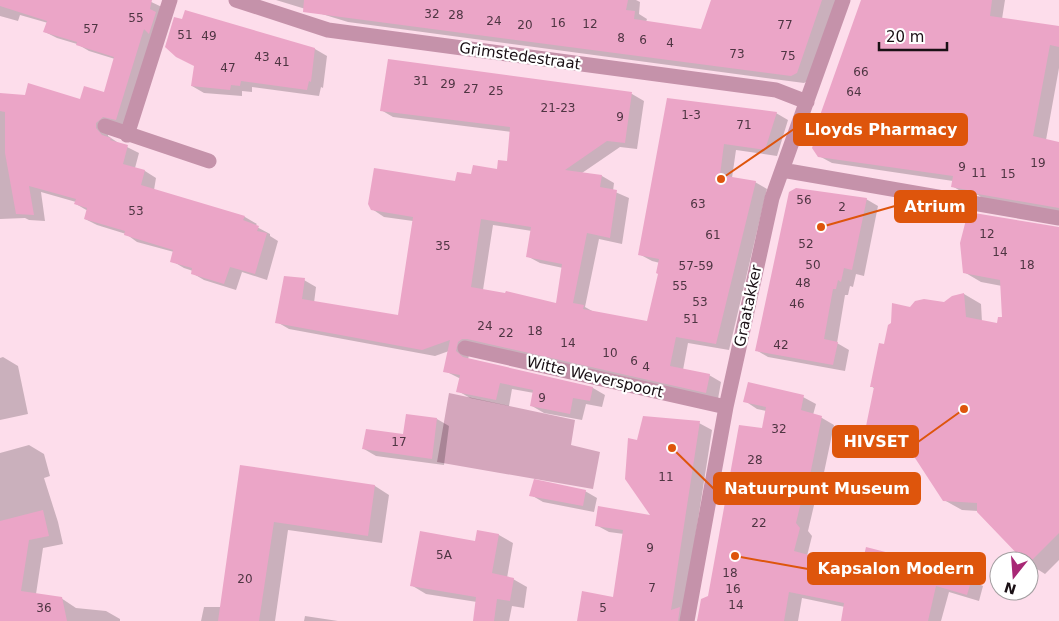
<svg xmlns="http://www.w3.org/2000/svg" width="1059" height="621" font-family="'DejaVu Sans',sans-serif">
  <rect width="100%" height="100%" fill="#fdddeb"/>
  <path fill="#d4a6bc" d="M449,393L575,420L571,445L600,452L593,489L437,462Z"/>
  <path fill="#0003" fill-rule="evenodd" d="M0,0H147L164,8L128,126L108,129V136L120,144L127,147L139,153L135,168L145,171L156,178L154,190L245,217L257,224L255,226L270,234V236L278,241L267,280L242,272L236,290L204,280L192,273L193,271L184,268L172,261L174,252L137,242L126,234L97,225L85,219L88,211L76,204V202L41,192L45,221L29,220L25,218L0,219V94L81,101L105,94L115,59L89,51L77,44L57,38L45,32L48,23L20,15L18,21L0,16Z
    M276,0H636L640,2L639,14L647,19L646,22L702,31L712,0H837L809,80L804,83L348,22Z
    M862,0H1005L1002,19L1059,28V68L1046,140L1059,144V213L985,200L978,195L964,193L952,186L953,181L832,163L819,156Z
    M186,12L315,49L327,56L323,88L321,87L319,96L252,87V92L242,91V96L204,93L192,86L195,66L183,21Z
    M389,61L632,94L644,101L637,149L620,147L582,173L602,176L614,183L613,191L629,198L622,244L599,239L585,307L594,312L648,322L660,274V263L652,261L639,254L668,99L776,113L788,120L777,156L736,150L732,178L755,182L767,189L729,350L688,343L683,370L709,375L721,382L718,399L470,349L468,360L593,388L605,395L602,407L586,404L582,420L544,413L532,406L534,393L512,389L509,406L470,398L458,391L461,379L445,371L449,351L435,356L289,329L277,322L304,280L316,287L314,303L399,316L413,221L384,217L372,209L456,183L472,176L498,170L508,163L511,132L393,117L381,110ZM493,225L532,231L527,256L540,263L563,268L557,305L483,290Z
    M866,199L878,206L864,276L856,274L853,287L850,286L848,295H845L837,343L849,350L845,371L768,357L756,350Z
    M1059,228V560L1045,574L1029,564V561H1026L978,511L962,510L944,500L908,444L883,440L866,430L875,389L871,386L885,345L910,308L945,304L952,298L964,294L981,304L982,322L998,325L1003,318L1002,286L981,282L964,272Z
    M3,357L18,366L28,414L0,420V358Z
    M803,397L816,404L813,415L822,418L834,425L818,501H815L808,531L812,536L807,556L862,570L948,569L983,586L979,601L949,592L941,621H843L845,607L802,598L798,621H697L709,597L763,429L766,411L757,409L745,401Z
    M437,419L449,426L444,465L376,456L364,449L404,436Z
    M699,423L712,430L684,610L691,621H578L614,598L624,534L609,532L596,525L652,517L638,441Z
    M29,445L44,454L50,476L44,478L58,522L63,544L43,548L36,594L61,598L76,608L106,611L120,619V621H0V453Z
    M241,467L375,486L389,495L382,543L288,530L275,621H201L204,607H221Z
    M585,491L597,498L594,512L543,502L531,495Z
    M478,531L499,535L513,543L507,578L513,579L527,587L524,608L512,606L509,621H475L477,602L426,594L411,585L476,542Z
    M305,616L338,621H304Z"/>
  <path fill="#eba5c7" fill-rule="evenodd" d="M0,0H152L150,9L156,12L149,34L144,29L116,120L103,117L96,123V128L102,135L111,138L110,140L128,145L123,164L145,170L141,185L245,216L243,220L259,226L257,231L267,233L255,274L230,267L224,284L191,274L192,268L170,262L173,250L124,235L125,231L84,219L87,208L74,204L76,199L29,186L34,215L16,214L5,153V112L0,111V93L25,95L28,83L80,99L84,86L104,92L114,57L76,45L77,42L43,32L47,21L0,6Z
    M304,0H628L626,10L635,11L634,19L701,29L711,0H822L797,73L791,76L303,12Z
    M861,0H992L990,16L1059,26V47L1050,45L1033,136L1059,142V208L972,193L973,191L951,187L953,176L818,157L812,148L816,136L813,135Z
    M185,10L315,48L311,82L309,81L307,90L241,81L240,86L231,85L230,90L191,86L194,66L176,57L165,47L174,17L182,19Z
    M388,59L632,92L625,143L607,141L565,170L602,175L600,187L617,190L610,238L587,233L573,303L584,305L583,309L647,321L658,274L656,273L659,259L638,255L667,98L777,112L765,150L724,144L720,175L756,181L716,344L676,337L670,366L710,374L706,393L467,339H462L458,342L456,351L463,357L593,387L590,401L573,398L570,414L530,406L533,390L500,383L496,400L456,392L460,375L443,372L450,340L422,350L275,323L284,276L305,278L302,299L398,315L413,217L371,210L368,204L374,168L455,181L457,172L471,174L473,165L497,169L498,160L507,161L510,127L380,111ZM481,219L531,227L526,257L562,264L556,303L506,291L505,293L471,287Z
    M796,188L867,198L852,270L844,268L841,282L838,280L836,289H833L824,339L838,342L833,365L755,351L789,192Z
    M968,212L1059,227V533L1029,563V561H1024L977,512V503L943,501L902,438L865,431L874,387H870L879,343L884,344L888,325L891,323L892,303L910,307L915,301L924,299L944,302L952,296L964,293L966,317L997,323L998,317H1002L1000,280L963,273L960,243Z
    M748,382L804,395L801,410L822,416L806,495L803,494L796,523L800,528L794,551L861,569L866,547L948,568L947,572L972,578L967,595L936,586L928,621H841L844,603L789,592L784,621H697L701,599L708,596L739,425L762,428L766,407L743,402Z
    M406,414L437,418L432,459L362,449L366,429L403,434Z
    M643,416L700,421L671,610L680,607L678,621H577L582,591L613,597L623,530L595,526L598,506L650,515L625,479L628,438L637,440Z
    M240,465L375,485L368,536L274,522L259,621H218Z
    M534,479L586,490L583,506L529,496Z
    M43,510L49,536L29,540L21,591L62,597L67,621H0V521Z
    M477,530L499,534L492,573L514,578L510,601L497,599L494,621H473L476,597L410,586L420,531L475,541Z"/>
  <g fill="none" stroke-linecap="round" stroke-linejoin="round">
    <path stroke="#c592aa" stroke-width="15" d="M236,0L328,30L776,90L807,102
      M105,126L209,161
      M127,135L170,0
      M782,170L1059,218
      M465,348L726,407
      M687,621L726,407L772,198L843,0"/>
  </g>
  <g text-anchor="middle" stroke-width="4.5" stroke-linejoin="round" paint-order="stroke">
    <g font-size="12" fill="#4e3542">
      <text x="432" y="18">32</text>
      <text x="456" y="19">28</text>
      <text x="136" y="22">55</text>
      <text x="494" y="25">24</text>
      <text x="558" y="27">16</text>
      <text x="590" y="28">12</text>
      <text x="525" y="29">20</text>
      <text x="785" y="29">77</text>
      <text x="91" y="33">57</text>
      <text x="185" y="39">51</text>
      <text x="209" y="40">49</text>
      <text x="621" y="42">8</text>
      <text x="643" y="44">6</text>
      <text x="670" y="47">4</text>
      <text x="737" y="58">73</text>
      <text x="788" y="60">75</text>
      <text x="262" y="61">43</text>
      <text x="282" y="66">41</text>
      <text x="228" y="72">47</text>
      <text x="861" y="76">66</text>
      <text x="421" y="85">31</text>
      <text x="448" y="88">29</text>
      <text x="471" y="93">27</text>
      <text x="496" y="95">25</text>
      <text x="854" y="96">64</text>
      <text x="558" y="112">21-23</text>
      <text x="691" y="119">1-3</text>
      <text x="620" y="121">9</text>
      <text x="744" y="129">71</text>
      <text x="1038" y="167">19</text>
      <text x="962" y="171">9</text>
      <text x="979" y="177">11</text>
      <text x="1008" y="178">15</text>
      <text x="804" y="204">56</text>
      <text x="698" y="208">63</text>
      <text x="842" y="211">2</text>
      <text x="136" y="215">53</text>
      <text x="987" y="238">12</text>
      <text x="713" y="239">61</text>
      <text x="806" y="248">52</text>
      <text x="443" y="250">35</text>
      <text x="1000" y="256">14</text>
      <text x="813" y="269">50</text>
      <text x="1027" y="269">18</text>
      <text x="696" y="270">57-59</text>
      <text x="803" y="287">48</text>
      <text x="680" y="290">55</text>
      <text x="700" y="306">53</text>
      <text x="797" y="308">46</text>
      <text x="691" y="323">51</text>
      <text x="485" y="330">24</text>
      <text x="535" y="335">18</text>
      <text x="506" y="337">22</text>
      <text x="568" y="347">14</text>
      <text x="781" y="349">42</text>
      <text x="610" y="357">10</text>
      <text x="634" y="365">6</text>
      <text x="646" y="371">4</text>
      <text x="542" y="402">9</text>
      <text x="779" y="433">32</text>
      <text x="399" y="446">17</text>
      <text x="755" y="464">28</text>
      <text x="666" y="481">11</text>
      <text x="759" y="527">22</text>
      <text x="650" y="552">9</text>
      <text x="444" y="559">5A</text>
      <text x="730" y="577">18</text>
      <text x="245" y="583">20</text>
      <text x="652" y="592">7</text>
      <text x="733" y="593">16</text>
      <text x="736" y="609">14</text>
      <text x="44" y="612">36</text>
      <text x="603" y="612">5</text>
    </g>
    <g font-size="15" fill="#1a1015" stroke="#fff">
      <text transform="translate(520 56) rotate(8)" y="5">Grimstedestraat</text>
      <text transform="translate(748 306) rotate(-78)" y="5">Graatakker</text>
      <text transform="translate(595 377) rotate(13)" y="5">Witte Weverspoort</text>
    </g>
  </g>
  <path fill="none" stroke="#de550c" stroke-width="2" d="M721 179L794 129M821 227L895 206M964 409L918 442M672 448L714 489M735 556L808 569"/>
  <g fill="#de550c" stroke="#fff" stroke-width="2">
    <circle cx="721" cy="179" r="5"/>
    <circle cx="821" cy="227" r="5"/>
    <circle cx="964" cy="409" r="5"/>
    <circle cx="672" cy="448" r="5"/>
    <circle cx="735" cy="556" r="5"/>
  </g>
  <g fill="#de550c" stroke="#de550c" stroke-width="2">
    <rect x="794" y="114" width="173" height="31" rx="5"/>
    <rect x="895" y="191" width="81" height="31" rx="5"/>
    <rect x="833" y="426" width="85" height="31" rx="5"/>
    <rect x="714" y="473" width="206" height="31" rx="5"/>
    <rect x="808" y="553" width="177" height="31" rx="5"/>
  </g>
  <g font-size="16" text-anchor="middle" font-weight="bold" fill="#fff">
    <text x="881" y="135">Lloyds Pharmacy</text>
    <text x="935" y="212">Atrium</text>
    <text x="876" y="447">HIVSET</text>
    <text x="817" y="494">Natuurpunt Museum</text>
    <text x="896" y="574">Kapsalon Modern</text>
  </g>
  <g transform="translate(1014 576) rotate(197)"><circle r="24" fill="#ffffff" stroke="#a39fa1"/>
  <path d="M0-4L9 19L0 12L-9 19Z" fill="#a82775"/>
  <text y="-8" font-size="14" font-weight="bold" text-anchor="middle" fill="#1a1015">N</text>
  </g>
  <path d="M879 42v8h68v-8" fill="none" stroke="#1a1015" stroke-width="2.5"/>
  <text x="886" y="42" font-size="15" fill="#1a1015" stroke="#ffffff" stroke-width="4" paint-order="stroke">20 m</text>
</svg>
